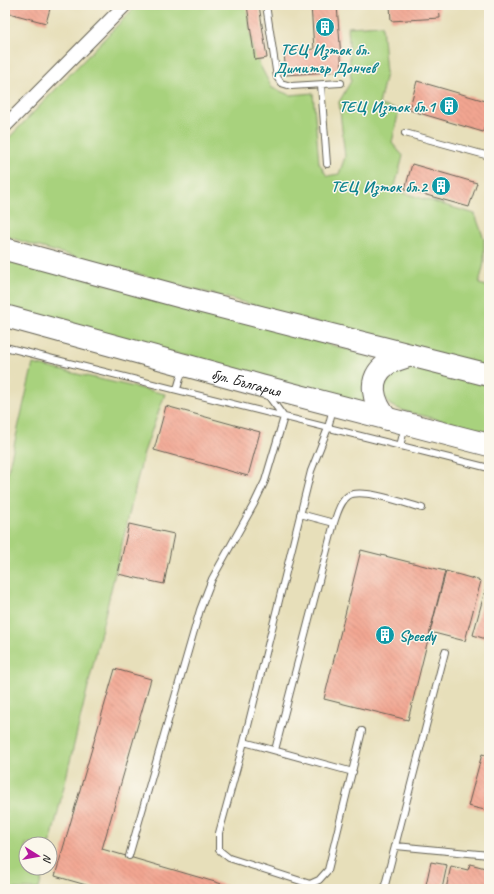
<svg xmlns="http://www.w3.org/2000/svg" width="494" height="894" font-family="Caveat,sans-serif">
  <defs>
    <pattern id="building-back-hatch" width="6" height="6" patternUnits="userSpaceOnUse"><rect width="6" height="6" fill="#f2a591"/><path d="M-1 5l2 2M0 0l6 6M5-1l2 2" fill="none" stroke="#cf8d7c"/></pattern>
  </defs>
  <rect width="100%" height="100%" fill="#fbf7ec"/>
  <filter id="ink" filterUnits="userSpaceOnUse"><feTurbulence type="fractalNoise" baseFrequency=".025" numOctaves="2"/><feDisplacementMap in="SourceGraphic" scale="8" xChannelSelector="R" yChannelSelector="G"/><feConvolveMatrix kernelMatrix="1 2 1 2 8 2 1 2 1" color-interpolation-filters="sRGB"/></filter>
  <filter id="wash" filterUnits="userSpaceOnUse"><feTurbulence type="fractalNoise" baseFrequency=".012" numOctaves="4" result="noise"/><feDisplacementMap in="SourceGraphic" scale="16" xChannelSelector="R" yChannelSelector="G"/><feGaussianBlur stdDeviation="0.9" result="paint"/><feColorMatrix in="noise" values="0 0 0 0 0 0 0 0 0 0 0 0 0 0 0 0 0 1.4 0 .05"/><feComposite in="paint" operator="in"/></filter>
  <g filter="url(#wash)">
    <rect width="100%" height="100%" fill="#e7dfba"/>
    <path fill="#a8d27d" stroke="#62774c" d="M137,5H247L253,52L272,88L290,95L313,93L319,163L327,176L339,174L345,157L339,102L351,81L348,27L382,25L386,73L379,105L399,110L392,143L403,156L394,190L475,214L484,239V263L479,284L489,287V367L382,340L43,248L5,236V142Z
      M5,257L372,356L376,363L365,400L360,403L5,307Z
      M33,364L165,394L144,452L50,845L26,844V868H44L39,889H5V484Z
      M409,366L489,384V432L404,411L390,405L383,396L386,374Z"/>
    <g id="blocks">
      <path fill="url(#building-back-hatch)" d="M5,5H51L46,23L5,12Z
        M247,5H259L267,58L255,60Z
        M311,5H337L342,71L286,75L284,52L314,49Z
        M390,5H439L440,18L391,21Z
        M417,81L489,102V111L483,132L409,110Z
        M412,164L477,183L469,207L405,189Z
        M166,406L260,432L248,476L154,450Z
        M129,524L174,534L164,584L118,574Z
        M361,550L445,571L408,720L324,699Z
        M446,571L481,581L465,641L430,632Z
        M487,583H489V640L473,635Z
        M115,669L151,679L102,849L239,889H100L55,876Z
        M482,754L489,756V811L468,806Z
        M431,862L447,865L442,889H425Z
        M470,864L489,869V889H446L451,866L468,870Z"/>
    </g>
  </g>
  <g filter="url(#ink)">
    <use href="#blocks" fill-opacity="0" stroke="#636053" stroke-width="1"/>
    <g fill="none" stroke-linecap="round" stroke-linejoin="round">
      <defs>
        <path id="service" d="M266,5L277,77L281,83L291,86L341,83
          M321,85L327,164
          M405,133L489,156
          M5,347C167,386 328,428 489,468
          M177,389L183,369
          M333,408L328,428L311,471L244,742L219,833V850L229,858L310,884L319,880L328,870L362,731
          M400,446L405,426
          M300,514L334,523
          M244,742L353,772
          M275,750L334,523C337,514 340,502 348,496C361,487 407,504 422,508
          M396,846L489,855
          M129,856L200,610L212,579L254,504L265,481L284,417L267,394
          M384,889L445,652"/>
        <path id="minor" d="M5,126L125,5"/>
        <g id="trunk">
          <path d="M5,249L178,296L489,375"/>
          <path id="s1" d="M5,316L261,386L489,445"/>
          <path d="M387,419C373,402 366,379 387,364C394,360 403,358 411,355"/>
        </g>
      </defs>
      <use href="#service" stroke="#636053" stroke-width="8"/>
      <use href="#minor" stroke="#636053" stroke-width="15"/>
      <use href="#trunk" stroke="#636053" stroke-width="24"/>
      <use href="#service" stroke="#fff" stroke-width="6"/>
      <use href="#minor" stroke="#fff" stroke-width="13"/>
      <use href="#trunk" stroke="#fff" stroke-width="22"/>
    </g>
  </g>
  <defs>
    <symbol id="building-disc" viewBox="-11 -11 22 22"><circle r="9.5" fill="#0f9aa8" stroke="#fbf7ec"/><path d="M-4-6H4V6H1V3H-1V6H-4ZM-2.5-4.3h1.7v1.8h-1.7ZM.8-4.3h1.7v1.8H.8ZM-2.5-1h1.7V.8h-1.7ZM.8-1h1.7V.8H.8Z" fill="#fff"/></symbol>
  </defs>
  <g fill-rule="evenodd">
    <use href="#building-disc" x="314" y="16" width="22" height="22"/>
    <use href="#building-disc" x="438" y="95" width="22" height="22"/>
    <use href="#building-disc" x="430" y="175" width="22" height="22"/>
    <use href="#building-disc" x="374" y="624" width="22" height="22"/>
  </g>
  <g text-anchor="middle" stroke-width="3" stroke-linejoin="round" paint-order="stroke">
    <g font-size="16" font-weight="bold" fill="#0d838f" stroke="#fbf7ec" text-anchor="end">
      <text x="325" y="55" text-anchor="middle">ТЕЦ Изток бл.<tspan x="325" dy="18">Димитър Дончев</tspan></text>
      <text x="435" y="112">ТЕЦ Изток бл.1</text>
      <text x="427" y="192">ТЕЦ Изток бл.2</text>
      <text x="399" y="641" text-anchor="start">Speedy</text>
    </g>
    <g font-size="16" fill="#1c1c1c" stroke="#fbf7ec">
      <text dy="6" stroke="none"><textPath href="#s1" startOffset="250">бул. България</textPath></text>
    </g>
  </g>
  <rect width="494" height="894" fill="none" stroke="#fbf7ec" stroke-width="20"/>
  <g transform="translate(38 856) rotate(101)"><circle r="19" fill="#fbf7ec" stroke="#a29f99"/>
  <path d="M0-3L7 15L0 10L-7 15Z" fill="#b5179e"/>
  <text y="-6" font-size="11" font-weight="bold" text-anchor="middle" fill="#1c1c1c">N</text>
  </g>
</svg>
